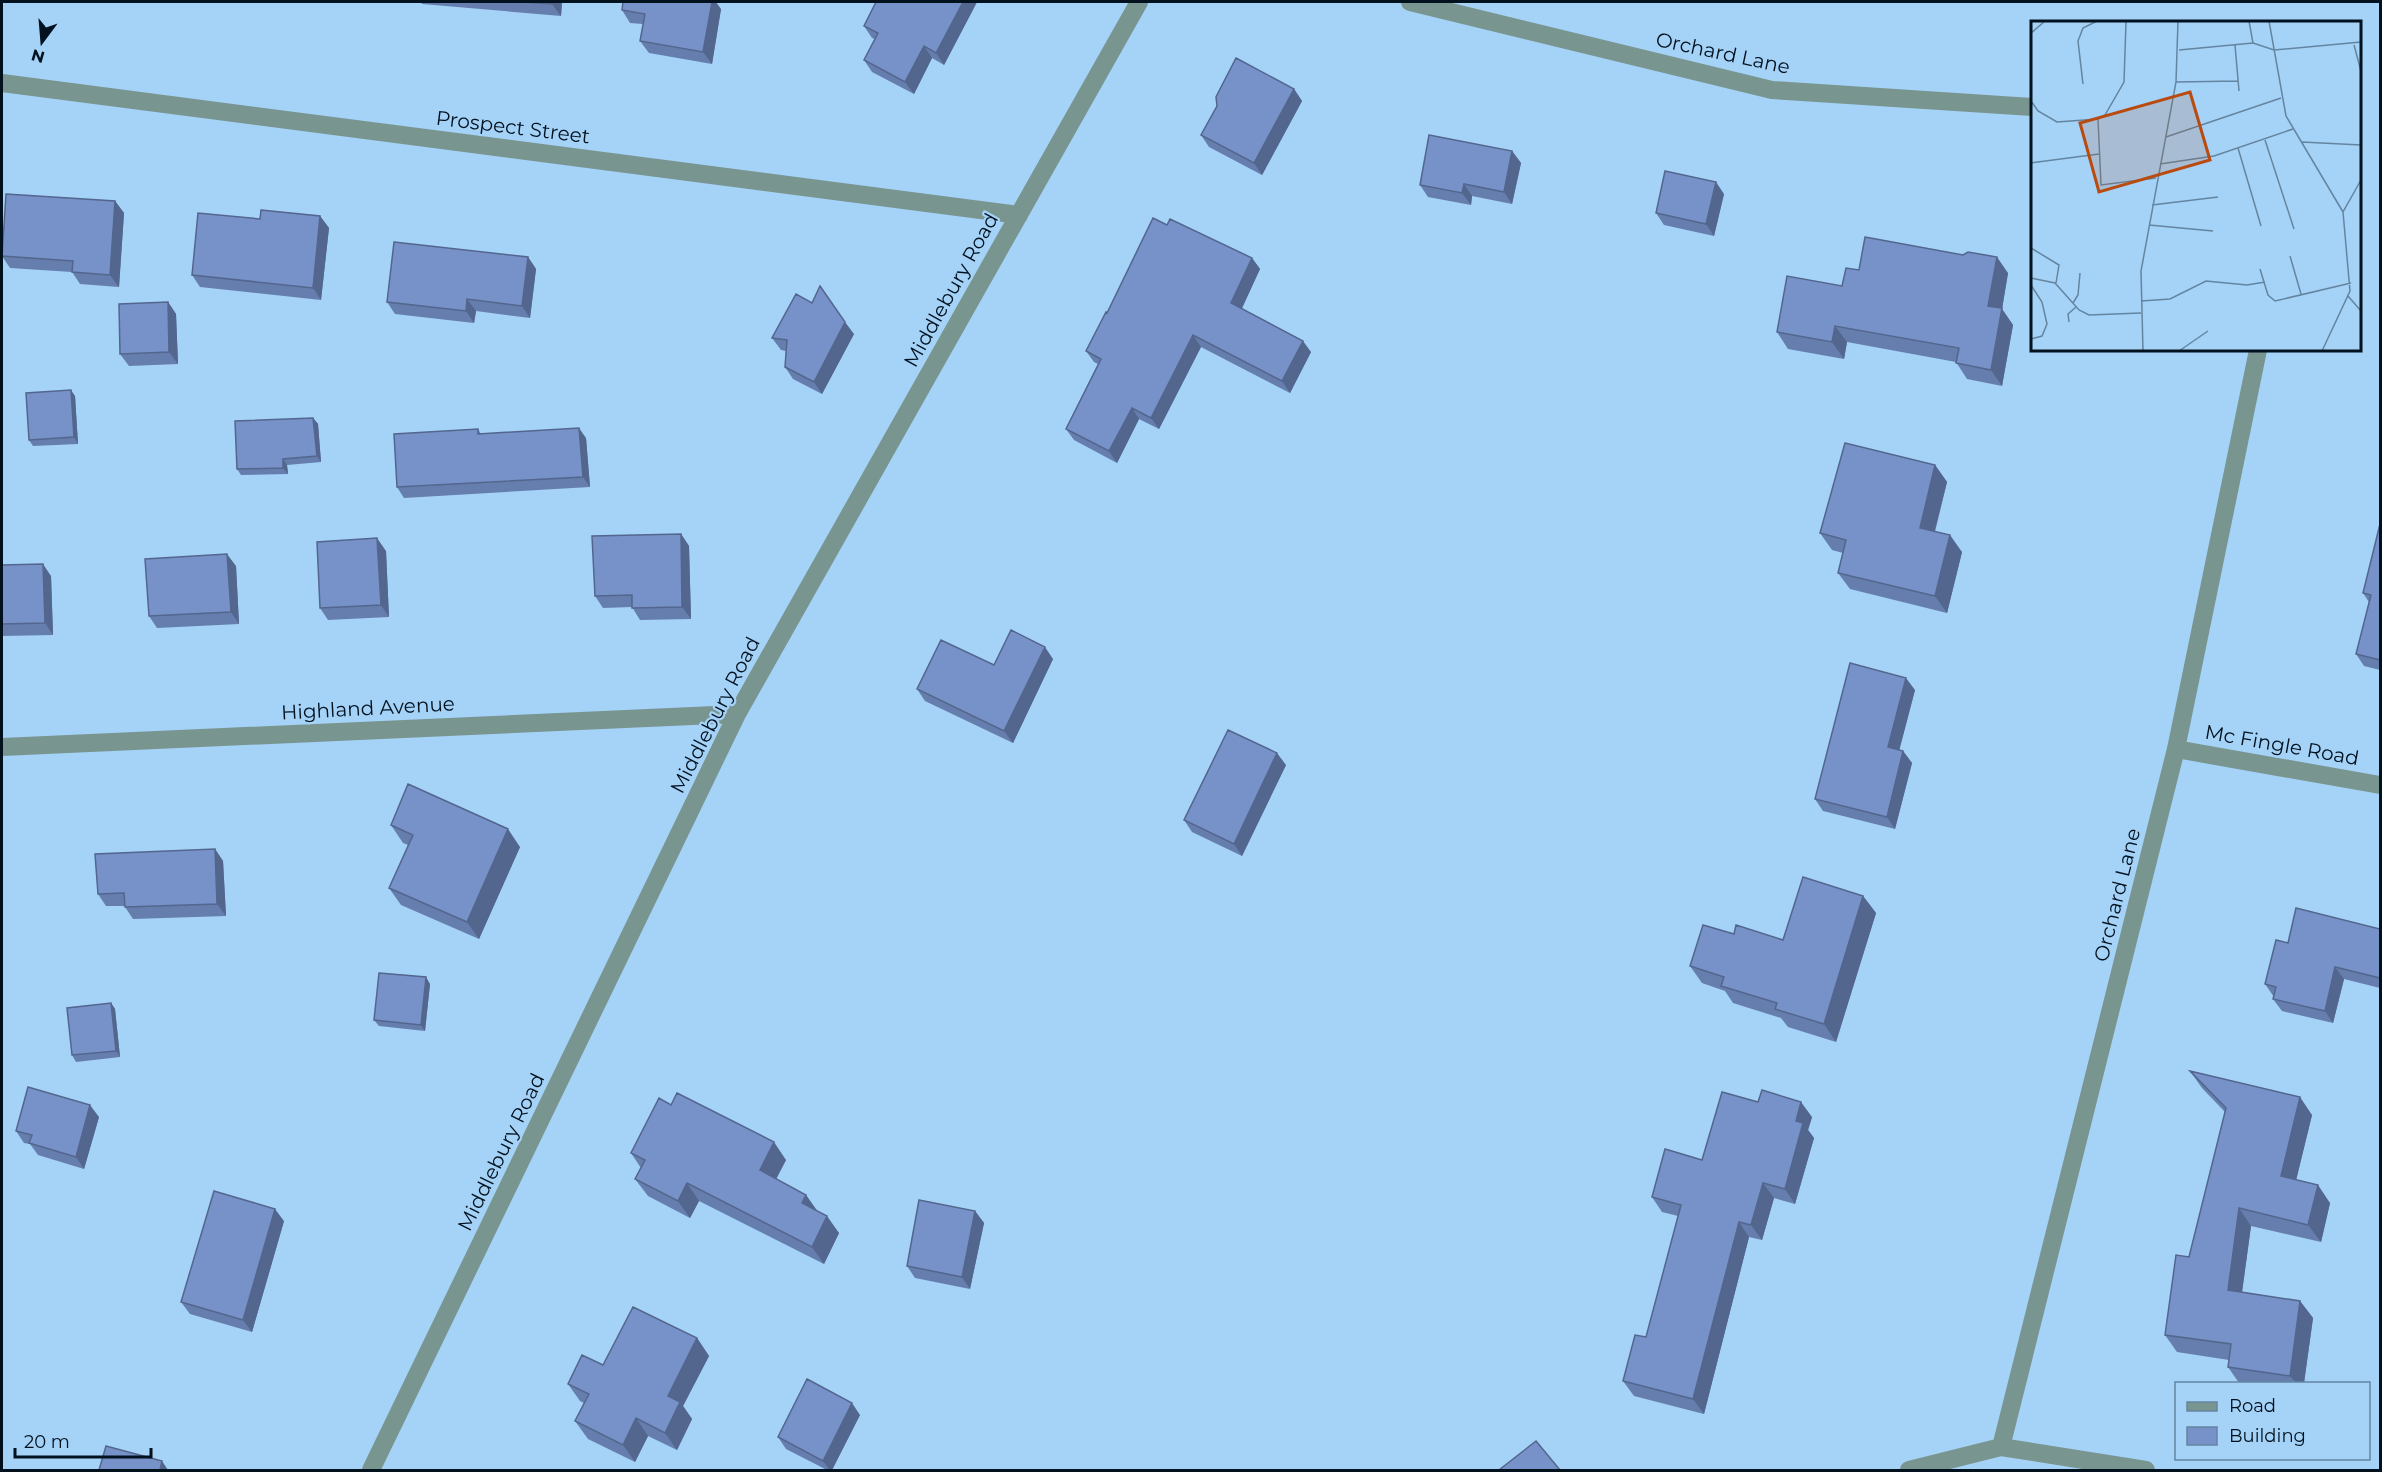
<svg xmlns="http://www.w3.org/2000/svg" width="2382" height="1472" font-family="Montserrat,sans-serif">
  <rect width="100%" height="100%" fill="#a5d2f7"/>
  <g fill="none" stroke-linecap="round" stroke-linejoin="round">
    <path stroke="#799590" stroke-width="18" d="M1410,2L1772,90L2032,107
      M2,83L1019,215
      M2,747L737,714
      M2176,749L2380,785
      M2001,1447L2176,749L2258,350
      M371,1470L737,714L1139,2
      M1909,1470L2001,1447L2146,1470"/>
  </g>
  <path fill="#667ead" d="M421,2H562L561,16L422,4Z
    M977,2L944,65L932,58L914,94L872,72L864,60L875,39L872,38L864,26Z
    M721,9L712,64L649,53L640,41L643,24L630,23L622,10Z
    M1294,89L1302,101L1262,175L1209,147L1201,135L1217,106Z
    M1512,151L1521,163L1512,204L1472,196L1471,205L1428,197L1420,185Z
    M1724,194L1714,236L1664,225L1656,213Z
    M115,201L124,213L119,287L80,284L72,272L10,268L2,256Z
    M320,216L329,228L321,300L200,287L192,275L260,219Z
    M1167,225L1252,258L1260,269L1241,309L1311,352L1290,393L1201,347L1159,429L1139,419L1117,463L1074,440L1066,429L1098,364L1094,362L1086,351L1107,313Z
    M528,257L536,269L530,318L476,311L474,323L395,314L387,302Z
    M1859,270L2008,273L2002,309L2013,325L2002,386L1967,379L1956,362L1847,342L1844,359L1788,349L1777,332L1842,286Z
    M168,302L176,314L178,364L129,366L120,354Z
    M854,334L822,394L793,379L785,367L786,351L781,350L772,338Z
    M75,396L78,444L33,446L29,440Z
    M313,418L318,424L321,462L287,465L288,474L241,475L237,469Z
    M478,429L481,434L586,438L590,487L404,498L397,487Z
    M1935,465L1947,482L1935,532L1962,552L1947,613L1850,589L1838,573L1843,553L1832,550L1820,533Z
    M2380,524V670L2364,666L2356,654L2369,602L2363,593Z
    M681,534L689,546L691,619L640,620L632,607L603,608L595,596Z
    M386,551L389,617L328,620L320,608Z
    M2,565L51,576L53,635L2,636Z
    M236,566L239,624L157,628L149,616Z
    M1053,659L1013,743L925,701L917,689L994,665Z
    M1915,690L1899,750L1903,751L1912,763L1895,829L1823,811L1815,799Z
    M1286,765L1242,856L1192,832L1184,820Z
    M391,825L520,847L479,939L401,905L389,888L408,845L403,843Z
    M215,849L223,861L226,916L133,919L125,907V906H106L98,894Z
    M1863,896L1876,913L1836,1042L1788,1027L1781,1018L1733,1003L1725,991L1702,983L1690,966L1734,934L1783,940Z
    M2380,929V988L2344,979L2333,1023L2282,1011L2273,999L2274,997L2265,984L2288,943Z
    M430,984L425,1031L379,1026L374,1020Z
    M111,1003L115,1009L120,1057L76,1062L72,1055Z
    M2190,1071L2312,1115L2296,1180L2330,1203L2321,1242L2251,1226L2242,1292L2300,1301L2313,1318L2304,1383H2239L2228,1367L2229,1360L2177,1352L2165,1335L2189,1257L2225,1112L2202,1088Z
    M1758,1102L1812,1117L1808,1130L1814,1138L1795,1204L1774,1198L1762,1240L1749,1237L1704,1414L1634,1396L1623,1381L1646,1337L1678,1216L1662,1212L1652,1197L1702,1160Z
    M671,1105L786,1160L776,1179L806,1195L817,1211L839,1233L824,1264L699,1201L690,1218L648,1196L635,1179L641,1168L631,1153Z
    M99,1117L84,1169L38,1155L30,1144L24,1143L16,1131Z
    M975,1211L984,1223L970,1289L915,1278L907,1266Z
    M284,1221L252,1332L190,1314L181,1302Z
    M697,1338L709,1356L683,1406L692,1419L677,1450L648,1436L635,1462L588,1439L575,1421L584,1403L580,1401L568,1384L603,1365Z
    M860,1415L832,1470H827L786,1449L778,1437Z"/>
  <path fill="#53668d" d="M552,2H562L561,16L552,4Z
    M712,2H716L721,9L712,64L703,52Z
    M963,2H977L944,65L936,53Z
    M924,46L932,58L914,94L905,82Z
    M1294,89L1302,101L1262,175L1254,163Z
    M1512,151L1521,163L1512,204L1504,192Z
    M1716,182L1724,194L1714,236L1706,224Z
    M1464,184L1472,196L1471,205L1462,193Z
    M115,201L124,213L119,287L110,275Z
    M320,216L329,228L321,300L313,288Z
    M528,257L536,269L530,318L522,306Z
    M1997,257L2008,273L2002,309L2013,325L2002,386L1991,370L1988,306Z
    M1252,258L1260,269L1239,315L1231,303Z
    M467,299L476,311L474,323L466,311Z
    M168,302L176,314L178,364L169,352Z
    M845,322L854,334L822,394L814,382Z
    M1835,326L1847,342L1844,359L1832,342Z
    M1193,335L1201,347L1159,429L1151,418Z
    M1303,341L1311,352L1290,393L1282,381Z
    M71,390L75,396L78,444L74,437Z
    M1132,408L1139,419L1117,463L1109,451Z
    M313,418L318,424L321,462L317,456Z
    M579,428L586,438L590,487L583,477Z
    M283,459L287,465L288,474L283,468Z
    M1935,465L1947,482L1931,545L1920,528Z
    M681,534L689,546L691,619L682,607Z
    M1950,535L1962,552L1947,613L1935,596Z
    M377,538L386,551L389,617L381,605Z
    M227,554L236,566L239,624L231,612Z
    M43,564L51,576L53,635L45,623Z
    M1045,647L1053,659L1013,743L1004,731Z
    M1906,678L1915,690L1897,759L1888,747Z
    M1903,751L1912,763L1895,829L1887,817Z
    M1277,753L1286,765L1242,856L1234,844Z
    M508,829L520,847L479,939L467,922Z
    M215,849L223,861L226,916L217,904Z
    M1863,896L1876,913L1836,1042L1824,1024Z
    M2335,967L2344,979L2333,1023L2325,1011Z
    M426,977L430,984L425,1031L421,1025Z
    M111,1003L115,1009L120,1057L116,1051Z
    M2300,1097L2312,1115L2293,1193L2281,1176Z
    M1801,1102L1812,1117L1808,1130L1814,1138L1795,1204L1785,1189L1796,1121Z
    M90,1105L99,1117L84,1169L76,1157Z
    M774,1142L786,1160L772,1187L760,1170Z
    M687,1183L699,1201L690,1218L678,1201Z
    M1763,1183L1774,1198L1762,1240L1751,1225Z
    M2318,1185L2330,1203L2321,1242L2308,1225Z
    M806,1195L818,1212L802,1203Z
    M2239,1208L2251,1226L2240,1307L2228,1290Z
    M275,1209L284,1221L252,1332L243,1320Z
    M975,1211L984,1223L970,1289L962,1277Z
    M827,1216L839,1233L824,1264L812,1247Z
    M1739,1222L1749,1237L1704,1414L1693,1399Z
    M2300,1301L2313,1318L2304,1383H2296L2290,1376Z
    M697,1338L709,1356L683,1406L692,1419L677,1450L665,1433L668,1396Z
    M852,1403L860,1415L832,1470H830L823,1461Z
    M636,1418L648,1436L635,1462L623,1445Z
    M162,1461L168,1470H160Z"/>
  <path fill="#7792c9" stroke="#53668d" stroke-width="1.5" d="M524,2H552V4Z
    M623,2H712L703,52L640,41L645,14L622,10Z
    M876,2H963L936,53L924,46L905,82L864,60L878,33L864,26Z
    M1236,58L1294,89L1254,163L1201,135L1217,106L1216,97Z
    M1429,135L1512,151L1504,192L1464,184L1462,193L1420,185Z
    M1665,171L1716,182L1706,224L1656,213Z
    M6,194L115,201L110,275L72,272L73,261L2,256Z
    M261,210L320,216L313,288L192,275L198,213L260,219Z
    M1153,218L1167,225L1170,219L1252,258L1231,303L1303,341L1282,381L1193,335L1151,418L1132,408L1109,451L1066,429L1101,359L1086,351L1106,312L1107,313Z
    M1865,237L1963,255L1968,252L1997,257L1988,306L2002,308L1991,370L1956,363L1959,348L1835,326L1832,342L1777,332L1787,276L1842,286L1846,268L1859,270Z
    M394,242L528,257L522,306L467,299L466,311L387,302Z
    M820,286L845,322L814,382L785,367L787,340L772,338L796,294L812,303Z
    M168,302L169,352L120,354L119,304Z
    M71,390L74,437L29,440L26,393Z
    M313,418L317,456L283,459V468L237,469L235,421Z
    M579,428L583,477L397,487L394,434L478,429V434Z
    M1845,443L1935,465L1920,528L1950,535L1935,596L1838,573L1846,540L1820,533Z
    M2380,524V660L2356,654L2371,595L2363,593Z
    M681,534L682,607L632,608V595L595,596L592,536Z
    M377,538L381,605L320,608L317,542Z
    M227,554L231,612L149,616L145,559Z
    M43,564L45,623L2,624V565Z
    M1011,630L1045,647L1004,731L917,689L941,640L994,665Z
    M1850,663L1906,678L1888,747L1903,751L1887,817L1815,799Z
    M1228,730L1277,753L1234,844L1184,820Z
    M408,784L508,829L467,922L389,888L413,835L391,825Z
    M215,849L217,904L125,907L124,893L98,894L95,854Z
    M1803,877L1863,896L1824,1024L1775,1009L1777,1003L1721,986L1724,977L1690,966L1703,925L1734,934L1736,925L1783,940Z
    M2296,908L2380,929V978L2335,967L2325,1011L2273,999L2276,987L2265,984L2276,940L2288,943Z
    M379,973L426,977L421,1025L374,1020Z
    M111,1003L116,1051L72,1055L67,1008Z
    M2190,1071L2300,1097L2281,1176L2318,1185L2308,1225L2239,1208L2228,1290L2300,1301L2290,1376L2228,1367L2231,1344L2165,1335L2176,1255L2189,1257L2226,1108Z
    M28,1087L90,1105L76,1157L29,1143L32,1135L16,1131Z
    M1762,1090L1801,1102L1796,1121L1803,1123L1785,1189L1763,1183L1751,1225L1739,1222L1693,1399L1623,1381L1635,1335L1646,1337L1681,1205L1652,1197L1665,1149L1702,1160L1722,1092L1758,1102Z
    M677,1093L774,1142L760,1170L806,1195L802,1203L827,1216L812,1247L687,1183L678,1201L635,1179L645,1160L631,1153L659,1098L671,1105Z
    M214,1191L275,1209L243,1320L181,1302Z
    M919,1200L975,1211L962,1277L907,1266Z
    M633,1307L697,1338L668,1396L680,1402L665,1433L636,1418L623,1445L575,1421L589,1394L568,1384L582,1355L603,1365Z
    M807,1379L852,1403L823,1461L778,1437Z
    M1536,1441L1560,1470H1499Z
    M106,1446L162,1461L160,1470H99Z"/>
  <g text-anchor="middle" stroke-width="4.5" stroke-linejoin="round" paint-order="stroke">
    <g font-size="20" fill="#02111e" stroke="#a5d2f7">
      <text transform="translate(1723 53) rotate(12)" y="7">Orchard Lane</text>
      <text transform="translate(513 127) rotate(7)" y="7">Prospect Street</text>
      <text transform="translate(951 290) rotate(-61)" y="7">Middlebury Road</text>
      <text transform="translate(368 708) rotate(-3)" y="7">Highland Avenue</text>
      <text transform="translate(715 715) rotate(-63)" y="7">Middlebury Road</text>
      <text transform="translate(2282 745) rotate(10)" y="7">Mc Fingle Road</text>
      <text transform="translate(2117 895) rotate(-76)" y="7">Orchard Lane</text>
      <text transform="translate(501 1152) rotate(-64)" y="7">Middlebury Road</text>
    </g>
  </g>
  <g transform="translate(2031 21)">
    <rect width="330" height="330" fill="#a5d2f7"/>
    <path fill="none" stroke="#6485a0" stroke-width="1.5" d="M218,0L222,22M238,0L255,95L312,191M0,12L14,0M222,22L243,29L330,21M204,24L208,70M323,24L330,50M148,29L222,22M145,61L207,60M52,63L47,20L52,7L66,0H96M0,80L7,90L26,101L67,98L74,94L93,61L95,1M67,98L70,164L125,157M135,116L250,77M234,119L263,208M271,121L330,124M207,127L230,205M0,142L68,133M129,143L183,135L262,108M121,184L187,176M118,204L182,210M0,227L28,244L25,262M259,235L270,273M229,248L237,274L244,280L320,262M0,257L24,262L48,289L58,294L110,292M0,264L11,281L16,303L11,315L0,318M317,275L330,290M110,280L139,278L175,260L216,264L234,261M42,282L47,274L49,252M38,301L37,293L45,286M112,330L110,250L145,61L147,0M148,330L177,310M291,330L319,270L312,191L330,159"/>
    <path fill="#ba4b10" fill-opacity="0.15" stroke="#ba4b10" stroke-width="3" d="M159,71L179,139L68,171L49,102Z"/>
    <rect width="330" height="330" fill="none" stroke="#02111e" stroke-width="3"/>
  </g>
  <rect width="2382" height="1472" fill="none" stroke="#02111e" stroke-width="6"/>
  <rect x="2175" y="1382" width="195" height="78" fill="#a5d2f7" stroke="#6485a0" stroke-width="1.5"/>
  <rect x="2187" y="1402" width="30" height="9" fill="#799590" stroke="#6485a0" stroke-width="1.5"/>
  <text x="2229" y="1412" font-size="18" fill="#02111e">Road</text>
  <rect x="2187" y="1427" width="30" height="18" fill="#7792c9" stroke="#6485a0" stroke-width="1.5"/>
  <text x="2229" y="1442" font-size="18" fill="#02111e">Building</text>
  <g transform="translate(42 42) rotate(196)" stroke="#a5d2f7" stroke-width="4.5" paint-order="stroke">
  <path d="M0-4.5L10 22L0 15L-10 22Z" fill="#02111e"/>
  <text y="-9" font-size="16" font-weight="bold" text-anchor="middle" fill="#02111e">N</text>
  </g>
  <path d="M15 1448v9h136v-9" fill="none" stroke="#02111e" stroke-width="3"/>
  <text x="24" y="1448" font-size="18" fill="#02111e" stroke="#a5d2f7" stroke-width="4.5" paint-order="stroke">20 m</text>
</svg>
